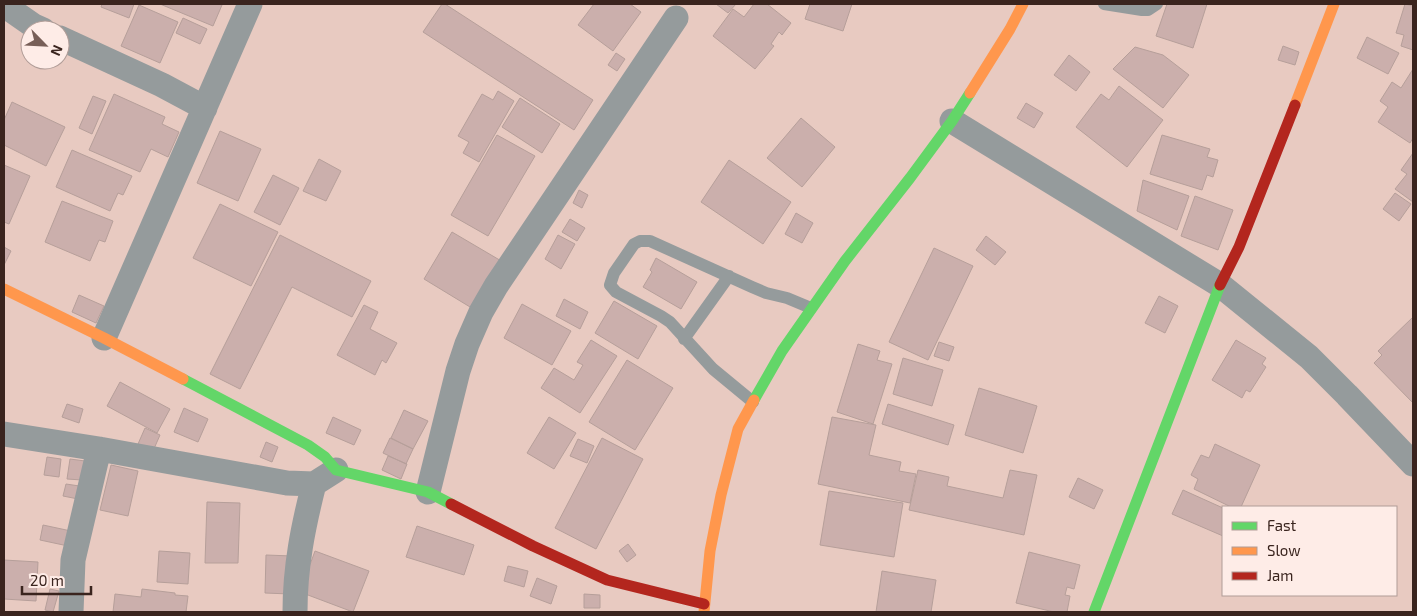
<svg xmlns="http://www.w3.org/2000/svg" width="1417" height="616" font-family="'Exo 2',sans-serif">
  <rect width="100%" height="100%" fill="#e8cac1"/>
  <path fill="#cbafac" stroke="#b69f9a" d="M102,4H134L129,18L101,7Z
    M160,4H218L222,5L213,26Z
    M442,4H445L593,100L574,130L423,32Z
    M594,4H630L641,12L613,51L578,25Z
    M716,4H736L728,13Z
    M754,4H767L791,23L782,35L779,32L771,44L774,46L755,69L713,36L733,9L744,17Z
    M810,4H852L843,31L805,19Z
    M1167,4H1207L1193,48L1156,36Z
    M1405,4L1413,6V50L1401,46L1404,35L1396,33Z
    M139,5L178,22L160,63L121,46Z
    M183,18L207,29L200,44L176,33Z
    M1367,37L1399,53L1388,74L1357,58Z
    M1283,46L1299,52L1295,65L1278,60Z
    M1135,47L1163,55L1189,75L1163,108L1113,69Z
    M616,53L625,59L617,71L608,65Z
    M1069,55L1090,72L1076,91L1054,75Z
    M1413,69V138L1410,143L1378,122L1388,107L1380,101L1392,82L1401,88Z
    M1119,86L1163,120L1127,167L1076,127L1101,94L1109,100Z
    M498,91L514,101L479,162L463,153L469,142L458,136L482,94L493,100Z
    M114,94L165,117L162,124L179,132L168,157L151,149L140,172L89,150Z
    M93,96L106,101L92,134L79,128Z
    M520,98L560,124L542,153L502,127Z
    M12,102L65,127L46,166L4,145V120Z
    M1026,103L1043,113L1034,128L1017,118Z
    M801,118L835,147L802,187L767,158Z
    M220,131L261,149L238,201L197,183Z
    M497,135L535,156L488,236L451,215Z
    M1162,135L1210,149L1207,157L1218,160L1213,177L1207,175L1202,190L1150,174Z
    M72,150L132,176L123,195L118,193L110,211L56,187Z
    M1413,153V202L1395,189L1407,174L1401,170Z
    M319,159L341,171L326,201L303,191Z
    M729,160L791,202L763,244L701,202Z
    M4,165L30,176L9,224L4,222Z
    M273,175L299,188L280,225L254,212Z
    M1143,180L1189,196L1177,230L1137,211Z
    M579,190L588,195L582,208L573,203Z
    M1395,193L1411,204L1399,221L1383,209Z
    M1195,196L1233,210L1218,250L1181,236Z
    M62,201L113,221L105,242L99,240L90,261L45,242Z
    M220,204L278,232L251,286L193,258Z
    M796,213L813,223L802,243L785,234Z
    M570,219L585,228L577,241L562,232Z
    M452,232L503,262L475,310L424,279Z
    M280,235L371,281L352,317L292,287L240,389L210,374Z
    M558,235L575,244L561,269L545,259Z
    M986,236L1006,252L995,265L976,250Z
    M4,247L11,251L4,265Z
    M934,248L973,266L928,360L889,342Z
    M656,258L697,282L681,309L643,287L652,272L650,270Z
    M79,295L104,306L96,323L72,312Z
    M1159,296L1178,306L1165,333L1145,323Z
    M564,299L588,312L580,329L556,316Z
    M614,301L657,326L638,359L595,333Z
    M522,304L571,331L552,365L504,338Z
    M364,305L378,312L370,329L397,343L386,363L382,360L375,375L337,355Z
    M1413,317V403L1374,363L1382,355L1378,351Z
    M591,340L617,356L580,413L541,388L554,368L574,380L583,365L577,362Z
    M1236,340L1266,358L1262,364L1266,367L1250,392L1246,390L1242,398L1212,380Z
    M939,342L954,347L949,361L934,356Z
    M858,344L880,351L877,360L892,364L873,424L837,412Z
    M903,358L943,370L932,406L893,394Z
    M627,360L673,388L635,450L589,422Z
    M120,382L170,409L157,433L107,406Z
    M979,388L1037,406L1023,453L965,435Z
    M67,404L83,409L79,423L62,417Z
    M888,404L954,425L948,445L882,424Z
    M184,408L208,419L198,442L174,432Z
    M404,410L428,421L413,449L391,438Z
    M333,417L361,430L354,445L326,433Z
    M549,417L576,433L554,469L527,453Z
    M832,417L876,425L869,455L901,462L899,471L916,474L910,503L818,484Z
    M145,428L160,435L153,451L138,444Z
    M390,438L413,449L406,464L383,453Z
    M602,438L643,459L596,549L555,528Z
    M578,439L594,446L587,463L570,456Z
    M266,442L278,447L272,462L260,457Z
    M1215,444L1260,465L1241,507H1231L1194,489L1198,479L1191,475L1201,455L1209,458Z
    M388,456L407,464L401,479L382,470Z
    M47,457L61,459L59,477L44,475Z
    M70,459L85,461L82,480L67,479Z
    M111,465L138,471L128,516L100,510Z
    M918,470L949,477L947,486L1003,498L1010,470L1037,475L1024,535L909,510Z
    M1078,478L1103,490L1094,509L1069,497Z
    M66,484L86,487L83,500L63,496Z
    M1183,490L1223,508V536L1172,514Z
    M829,491L903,503L894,557L820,545Z
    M207,502L240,503L238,563H205Z
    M43,525L71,531L68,546L40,540Z
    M417,526L474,545L464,575L406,557Z
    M628,544L636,555L627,562L619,551Z
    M159,551L190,553L188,584L157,582Z
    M315,551L369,571L353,612L300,592Z
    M1029,552L1080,565L1074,589L1067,587L1065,595L1070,596L1067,612H1054L1016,603Z
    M266,555L292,556L290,594L265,593Z
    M4,560L38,562L36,601L4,599Z
    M508,566L528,571L524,587L504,581Z
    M882,571L936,580L931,612H876Z
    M537,578L557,586L551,604L530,596Z
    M50,589L59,591L53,612L45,610Z
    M142,589L175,593V595L188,596L186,612H113L115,594L141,597Z
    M584,594L600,595V608H584Z"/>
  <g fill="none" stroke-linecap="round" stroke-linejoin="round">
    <path stroke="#959b9c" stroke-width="12" d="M1104,4L1142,10H1148L1157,4
      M684,339L729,276
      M753,402L713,369L670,322L661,316L616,292L610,285L614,273L634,244L640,241H650L752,287L766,293L787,298L811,308"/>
    <path stroke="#959b9c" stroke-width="25" d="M10,4L11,10L34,26L43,30
      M60,38L162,85L205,108
      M952,121L1220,285L1309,357L1347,395L1413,464
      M104,338L250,4
      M4,434L99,449L287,483L314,484L336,470
      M428,492L458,371L467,344L481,312L496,286L676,18
      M71,612L73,560L99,449
      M295,612C295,567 303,527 314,484"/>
    <path stroke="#63d668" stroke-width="11" d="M183,379L308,445L325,457L336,470L428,492L451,504
      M754,400L782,351L845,261L910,178L952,121L970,93
      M1094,612L1220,285"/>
    <path stroke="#ff974d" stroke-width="11" d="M970,93L1010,29L1023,4
      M1295,105L1334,4
      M4,289L104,338L183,379
      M704,612L710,551L721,495L738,429L754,400"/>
    <path stroke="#b3261e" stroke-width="11" d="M1220,285L1239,247L1295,105
      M451,504L533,546L607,580L704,604"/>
  </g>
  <rect width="1417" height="616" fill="none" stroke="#3a241e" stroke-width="10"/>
  <rect x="1222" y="506" width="175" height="90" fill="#feece7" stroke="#b09c97"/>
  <rect x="1232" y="522" width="25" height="8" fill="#63d668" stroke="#b09c97"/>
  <text x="1267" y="531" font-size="15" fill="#3a241e">Fast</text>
  <rect x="1232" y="547" width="25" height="8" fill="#ff974d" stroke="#b09c97"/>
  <text x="1267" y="556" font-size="15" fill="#3a241e">Slow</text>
  <rect x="1232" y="572" width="25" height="8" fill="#b3261e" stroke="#b09c97"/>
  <text x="1267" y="581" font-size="15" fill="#3a241e">Jam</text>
  <g transform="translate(45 45) rotate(114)"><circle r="24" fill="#feece7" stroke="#b09c97"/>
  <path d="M0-4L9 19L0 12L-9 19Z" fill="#775e57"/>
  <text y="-8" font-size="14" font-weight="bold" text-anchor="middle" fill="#3a241e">N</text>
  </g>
  <path d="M22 586v8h69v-8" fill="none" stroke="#3a241e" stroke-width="2.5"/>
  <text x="30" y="586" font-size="15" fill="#3a241e" stroke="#feece7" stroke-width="4" paint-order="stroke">20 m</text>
</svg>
